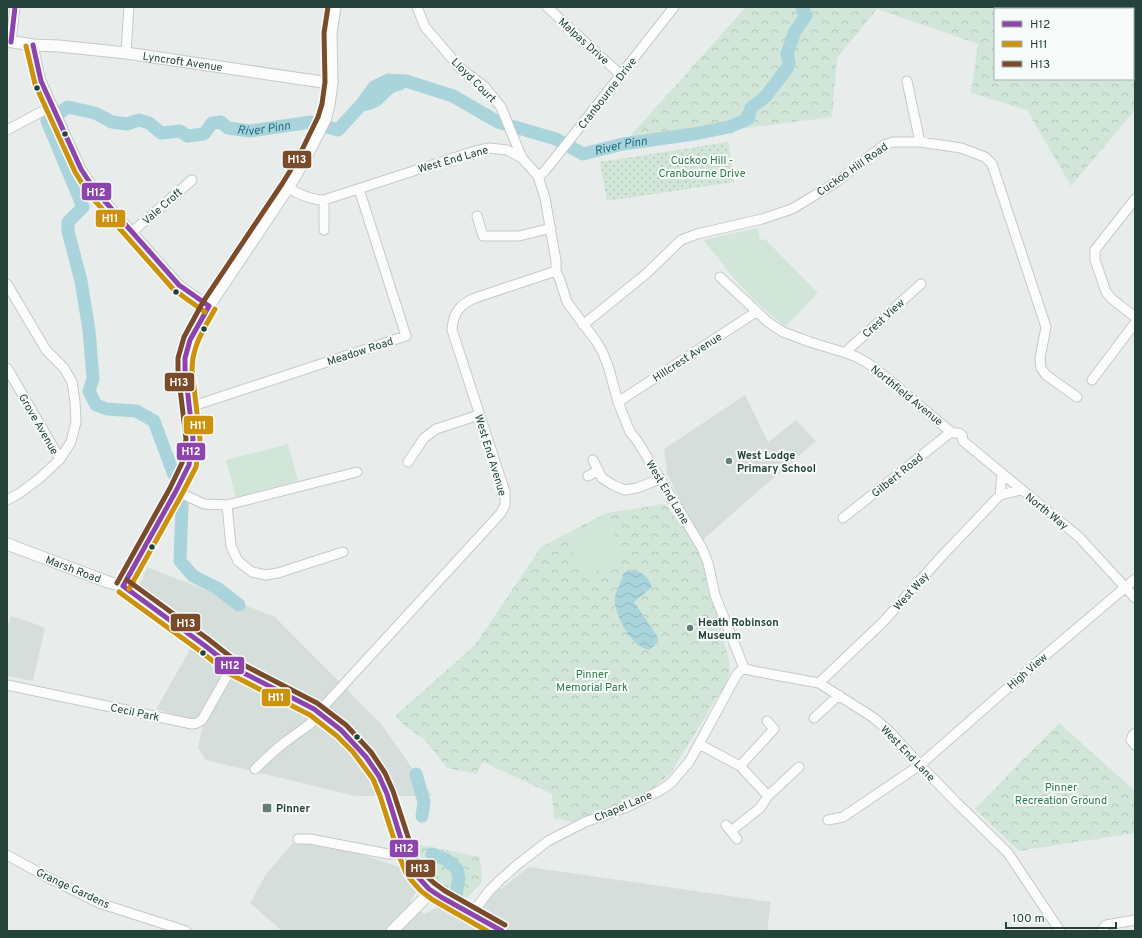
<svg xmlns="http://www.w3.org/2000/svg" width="1142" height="938" font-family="Overpass,sans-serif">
  <defs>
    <pattern id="grass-dots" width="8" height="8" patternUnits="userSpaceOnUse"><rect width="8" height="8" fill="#d1e6d8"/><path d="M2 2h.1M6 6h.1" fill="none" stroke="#b3c6ba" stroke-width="1.8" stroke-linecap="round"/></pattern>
    <pattern id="park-crowns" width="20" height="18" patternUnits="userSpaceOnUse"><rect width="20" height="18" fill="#d1e6d8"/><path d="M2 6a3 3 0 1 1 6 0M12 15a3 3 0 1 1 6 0" fill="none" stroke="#b3c6ba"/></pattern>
    <pattern id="water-waves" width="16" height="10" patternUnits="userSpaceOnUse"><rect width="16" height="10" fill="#a9d4db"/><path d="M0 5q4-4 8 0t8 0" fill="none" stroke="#91b7bd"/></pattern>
  </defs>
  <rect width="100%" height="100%" fill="#e8edeb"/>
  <path fill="#d6dedb" d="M745,395L768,442L796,420L816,441L699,543L667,473L664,449Z
    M147,567L275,617L381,724L432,796H355L206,760L198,748L203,723L156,709L187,655L197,632L138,590Z
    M11,616L30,622L45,628L33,681L7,676V628Z
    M301,843L360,854L400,867L417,891L410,901L424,914L438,907L468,924L495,893L529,867L771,902L767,931H282L250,903L266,874L292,844Z"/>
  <path fill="url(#grass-dots)" d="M728,142L734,182L607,201L600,162Z"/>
  <path fill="url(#park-crowns)" d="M746,7H1101L1103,9H995V79H1133V33L1135,35V110L1071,186L1027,110L971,93L978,44L877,9L837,58L832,117L623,144Z
    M665,504L692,539L701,558L729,660L730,671L724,689L717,697L690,742L670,774L656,786L579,824L554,818L552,794L483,762L476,774L447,768L426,741L403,724L395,716L475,645L541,547L606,513Z
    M1059,723L1135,791V833L1019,851L975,809Z
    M411,843L480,857L482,882L464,901L437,885L427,876Z"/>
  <path fill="#d1e6d8" d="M758,228L760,240L765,239L818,293L785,327L754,300L729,273L719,259L703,240Z
    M288,444L298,481L236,498L226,460Z
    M605,516L626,556L586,576L565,537Z"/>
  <path fill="url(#water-waves)" d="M628,570C641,571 647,574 652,587L634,602L658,637C658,644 654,646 649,650C643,648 639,646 635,642C626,634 613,610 615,597C616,589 622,583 623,574Z"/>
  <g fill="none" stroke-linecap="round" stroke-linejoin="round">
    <g stroke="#a9d4db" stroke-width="13">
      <path d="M1078,7L1080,9"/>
      <path d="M1133,28L1135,31"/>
      <path d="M361,105C378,103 377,98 388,89C392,86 396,85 400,84"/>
      <path id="s1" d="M174,475L154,421L136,411L107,409L96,405L89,391L93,379L89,330L81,281L68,231V222L83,207L47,121L68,107L95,113L112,122L127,124L139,120L149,123L161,133L180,131L187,136L204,134L212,123L221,122L228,128L250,131L311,122L338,130L361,105L374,87L388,80L406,81L453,96L498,122L556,139L583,154L623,144L694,134L729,127L748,119L751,108L766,96L788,67L789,63L787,54L795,31L806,16L802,7"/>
      <path d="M182,506L180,561L193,576L217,588L239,605"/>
      <path d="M416,774L424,802L422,816"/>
      <path d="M432,854L447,860L457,869L459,878L456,895"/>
    </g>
    <defs>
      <path id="minor" d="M417,7L425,27L460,68L484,86L501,107L522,158
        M547,7L621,75
        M1120,7L1123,9
        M1133,17L1135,18
        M11,42L15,7
        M33,45L38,69L41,81L81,169L94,189L179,285L209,306
        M126,53L129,7
        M907,81L920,142
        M7,130L52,106
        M538,176L544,172L568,142L674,7
        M288,188C300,195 311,200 324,200L475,151L489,148L507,150L522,158L538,176L545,198L556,261V271L560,280L567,302L596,341L603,353L609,369L618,402L630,432L638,442L702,548L708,563L715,595L744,668L753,671L819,683L874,718L890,732L920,765L957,803L1008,853L1060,931
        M1135,199L1095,250V260L1106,292L1112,299L1135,317
        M477,216L483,236H519L551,228
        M324,230V200
        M132,232L192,180
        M720,277L768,322L783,332L810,342L846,353L857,357L869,364L887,378L951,432L954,433H959L962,435L963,441L1079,537L1135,598
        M7,284L46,350L64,368L72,382L75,402L76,422L71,442L60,459L41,477L20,493L7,500
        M583,325L646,274L681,240L697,234L762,219L792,209L835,183L884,145L893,142H920L961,148L985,157L992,164L1046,327L1040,358L1041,368L1046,375L1077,397
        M846,353L851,347L921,284
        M7,368L60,459
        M1092,380L1135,323
        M618,402L756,312
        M190,407L406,336L359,189
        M593,460L602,478L613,485L625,490L637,488L660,479
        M408,462L424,438L436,429L479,415
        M588,476L598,471
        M176,491L204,504L227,505L357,472
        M1000,495L1002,473
        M227,505L231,546L238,561L252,572L266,575L278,573L343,552
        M843,518L951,432
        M819,683L883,622L941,557L1000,495L1021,490
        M7,685L192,724L197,723L202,720L232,667
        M814,718L839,695
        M1135,733L1133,735L1131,740L1135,745
        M699,744L740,766L768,796
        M740,766L774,729L767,721
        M255,769C266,759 276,748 288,740C303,728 315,724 324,706L501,513L505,505V492L452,330C453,313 460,304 475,298L556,271
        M828,820L843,817L920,765L1034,665L1135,579
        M726,825L737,839
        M731,831L760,808L768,796L799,767
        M298,839H310L388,854H406
        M7,855L49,878L99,903L186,931
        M471,915L489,891L500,880L517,865L548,841L585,822L627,807L661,790L671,783L689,762L699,744L737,674L744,668
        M1101,931L1106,925L1135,920"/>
      <g id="tertiary">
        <path id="s2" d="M7,41L33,45L59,46L126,53L322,82H332"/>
        <path id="s3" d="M7,544L108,582L123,586L204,645L232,667L314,709L323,715L339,729L363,754L379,777L386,792L406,854L413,869L421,881L431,892L471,915L502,931"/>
        <path d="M123,586L176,491L189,465L193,439L185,370V358L190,340L209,306L288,188L304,161L325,120L329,105L332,82L331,33L335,7"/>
        <path d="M392,931L431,892"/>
      </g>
    </defs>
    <use href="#minor" stroke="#c5cac8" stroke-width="11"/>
    <use href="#tertiary" stroke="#c5cac8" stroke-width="13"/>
    <use href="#minor" stroke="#fcfcfc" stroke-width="9"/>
    <use href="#tertiary" stroke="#fcfcfc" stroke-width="11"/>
    <defs>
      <path id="bus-1" d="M11,42L15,7
        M33,45L41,81L81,169L94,189L179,285L209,306
        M123,586L204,645L232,667L314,709L341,730L366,757L379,776L387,794L406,855L417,876L429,889L441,897L502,931
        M123,586L176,491L189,465L193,439L185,370V358L190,340L209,306"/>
      <path id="bus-2" d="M26,46L35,84L75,172L88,193L174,290L205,312
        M129,589L182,494L196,467L200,439L192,370C192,346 204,329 215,309
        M119,592L200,651L228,673L310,715L337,736L353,752L373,779L380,796L400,858L406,873L412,881L421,891L433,900L487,931"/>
      <path id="bus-3" d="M127,580L208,639L236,661L317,703L346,725L371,752L385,773L393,791L413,852L422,872L434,883L445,891L505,925
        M117,583L170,488L182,463L186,439L178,371V358L184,337L203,302L282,184L298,158L318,117L322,104L325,82L324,33L328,7"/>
    </defs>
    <use href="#bus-1" stroke="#f7fbf9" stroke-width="8"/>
    <use href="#bus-2" stroke="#f7fbf9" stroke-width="8"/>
    <use href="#bus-3" stroke="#f7fbf9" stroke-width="8"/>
    <use href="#bus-1" stroke="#8e44ad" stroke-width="5"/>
    <use href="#bus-2" stroke="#cd920c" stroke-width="5"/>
    <use href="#bus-3" stroke="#7a4b2a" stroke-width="5"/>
  </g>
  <g fill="#24423a" stroke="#f7fbf9" stroke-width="1.5">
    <circle cx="37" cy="88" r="3.5"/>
    <circle cx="65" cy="134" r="3.5"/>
    <circle cx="176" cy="292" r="3.5"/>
    <circle cx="204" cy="329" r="3.5"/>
    <circle cx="152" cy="547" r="3.5"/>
    <circle cx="203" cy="653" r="3.5"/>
    <circle cx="357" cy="737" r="3.5"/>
  </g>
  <g fill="#697e78" stroke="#f7fbf9" stroke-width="1.5">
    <circle cx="729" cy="461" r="4"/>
    <circle cx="690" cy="628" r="4"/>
    <rect x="262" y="803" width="10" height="10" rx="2"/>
  </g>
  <g text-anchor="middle" stroke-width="4" stroke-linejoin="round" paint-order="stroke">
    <g font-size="11" fill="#24423a" stroke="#f7fbf9">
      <text transform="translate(584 41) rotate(42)" y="4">Malpas Drive</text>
      <text dy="4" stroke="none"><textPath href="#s2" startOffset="177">Lyncroft Avenue</textPath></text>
      <text transform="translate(474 80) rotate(45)" y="4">Lloyd Court</text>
      <text transform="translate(607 93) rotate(-52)" y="4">Cranbourne Drive</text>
      <text transform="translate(453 159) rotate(-16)" y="4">West End Lane</text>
      <text transform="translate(852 169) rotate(-35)" y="4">Cuckoo Hill Road</text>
      <text transform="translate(162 206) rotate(-41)" y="4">Vale Croft</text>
      <text transform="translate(883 318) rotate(-42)" y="4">Crest View</text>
      <text transform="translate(360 351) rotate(-18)" y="4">Meadow Road</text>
      <text transform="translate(687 357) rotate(-33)" y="4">Hillcrest Avenue</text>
      <text transform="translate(907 395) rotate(39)" y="4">Northfield Avenue</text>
      <text transform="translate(39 424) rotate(60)" y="4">Grove Avenue</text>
      <text transform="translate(491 455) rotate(73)" y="4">West End Avenue</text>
      <text transform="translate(897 475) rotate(-39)" y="4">Gilbert Road</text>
      <text transform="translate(668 492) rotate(59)" y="4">West End Lane</text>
      <text transform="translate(1047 511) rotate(39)" y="4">North Way</text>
      <text dy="4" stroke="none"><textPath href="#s3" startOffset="71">Marsh Road</textPath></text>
      <text transform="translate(911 591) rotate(-48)" y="4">West Way</text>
      <text transform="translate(1027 671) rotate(-41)" y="4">High View</text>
      <text transform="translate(135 712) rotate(12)" y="4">Cecil Park</text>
      <text transform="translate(908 753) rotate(46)" y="4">West End Lane</text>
      <text transform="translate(623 806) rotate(-23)" y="4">Chapel Lane</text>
      <text transform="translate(73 888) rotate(25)" y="4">Grange Gardens</text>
    </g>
    <g font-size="11" fill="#2d7a4b" stroke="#f7fbf9">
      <text x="702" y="164">Cuckoo Hill -<tspan x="702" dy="13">Cranbourne Drive</tspan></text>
      <text x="592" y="678">Pinner<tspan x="592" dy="13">Memorial Park</tspan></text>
      <text x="1061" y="791">Pinner<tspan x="1061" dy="13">Recreation Ground</tspan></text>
    </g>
    <g font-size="11" font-weight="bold" fill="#24423a" stroke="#f7fbf9" text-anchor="start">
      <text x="737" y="459">West Lodge<tspan x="737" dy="13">Primary School</tspan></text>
      <text x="698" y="626">Heath Robinson<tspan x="698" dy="13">Museum</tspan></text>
      <text x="276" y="812">Pinner</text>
    </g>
    <g font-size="12" font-style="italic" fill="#1c6f80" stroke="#f7fbf9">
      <text dy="4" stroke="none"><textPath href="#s1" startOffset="660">River Pinn</textPath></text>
      <text dy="4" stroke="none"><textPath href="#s1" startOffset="1057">River Pinn</textPath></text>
    </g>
  </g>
  <g stroke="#f7fbf9" stroke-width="1.5">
    <rect x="282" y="150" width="30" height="19" rx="4" fill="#7a4b2a"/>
    <rect x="81" y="182" width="31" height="19" rx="4" fill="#8e44ad"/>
    <rect x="95" y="209" width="31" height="19" rx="4" fill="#cd920c"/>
    <rect x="164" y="372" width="31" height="20" rx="4" fill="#7a4b2a"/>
    <rect x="183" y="415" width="31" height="20" rx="4" fill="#cd920c"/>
    <rect x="176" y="442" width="30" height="19" rx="4" fill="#8e44ad"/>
    <rect x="170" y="613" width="31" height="19" rx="4" fill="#7a4b2a"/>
    <rect x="214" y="656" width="31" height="19" rx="4" fill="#8e44ad"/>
    <rect x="261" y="688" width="30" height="19" rx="4" fill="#cd920c"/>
    <rect x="389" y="839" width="30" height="19" rx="4" fill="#8e44ad"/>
    <rect x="405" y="859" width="31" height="19" rx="4" fill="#7a4b2a"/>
  </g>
  <g font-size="11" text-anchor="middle" font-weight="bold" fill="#fff">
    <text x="297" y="163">H13</text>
    <text x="96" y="196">H12</text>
    <text x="110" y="222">H11</text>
    <text x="179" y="386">H13</text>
    <text x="198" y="429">H11</text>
    <text x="191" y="455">H12</text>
    <text x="186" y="627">H13</text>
    <text x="230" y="669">H12</text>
    <text x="276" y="701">H11</text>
    <text x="404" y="852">H12</text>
    <text x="420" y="872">H13</text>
  </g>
  <rect width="1142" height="938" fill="none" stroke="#24423a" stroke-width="16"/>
  <rect x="994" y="8" width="140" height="72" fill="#f7fbf9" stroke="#a3b1ad"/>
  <rect x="1002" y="21" width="20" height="6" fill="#8e44ad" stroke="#a3b1ad"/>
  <text x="1030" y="28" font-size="12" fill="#24423a">H12</text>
  <rect x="1002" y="41" width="20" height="6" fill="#cd920c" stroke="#a3b1ad"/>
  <text x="1030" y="48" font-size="12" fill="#24423a">H11</text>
  <rect x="1002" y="61" width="20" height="6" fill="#7a4b2a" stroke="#a3b1ad"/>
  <text x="1030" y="68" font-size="12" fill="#24423a">H13</text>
  <path d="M1006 922v6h110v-6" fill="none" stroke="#24423a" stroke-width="2"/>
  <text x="1012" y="922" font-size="12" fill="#24423a" stroke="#f7fbf9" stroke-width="3" paint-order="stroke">100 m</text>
</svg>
